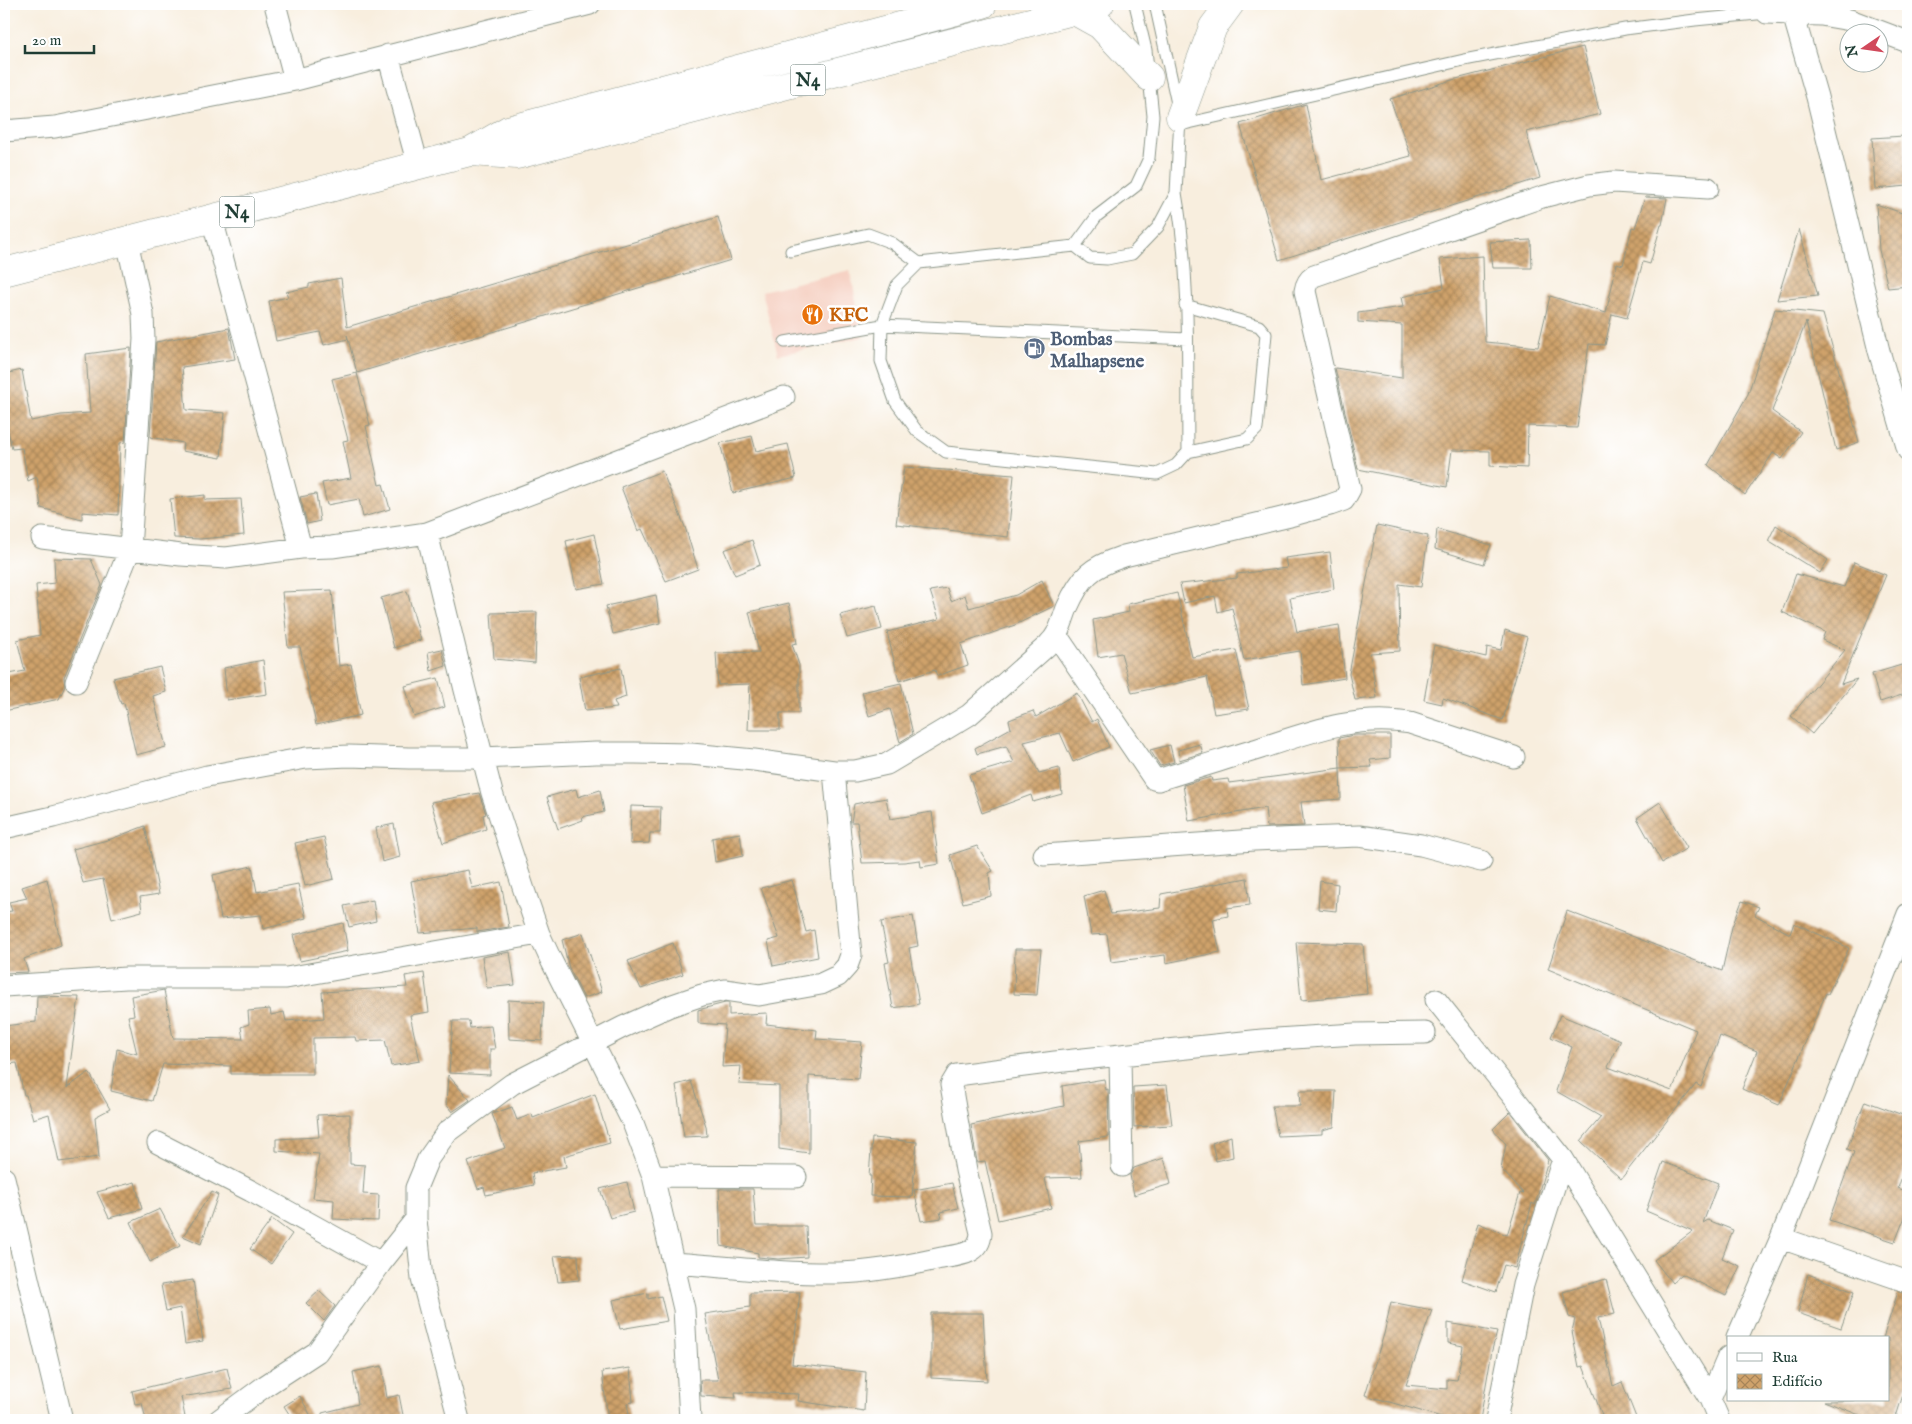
<svg xmlns="http://www.w3.org/2000/svg" width="1912" height="1424" font-family="'IM FELL English',serif">
  <defs>
    <pattern id="building-cross-hatch" width="8" height="8" patternUnits="userSpaceOnUse" patternTransform="scale(1.25)"><rect width="8" height="8" fill="#cfa26b"/><path d="M0 0l8 8M0 8l8-8" fill="none" stroke="#a78559"/></pattern>
  </defs>
  <rect width="100%" height="100%" fill="#fff"/>
  <filter id="ink" filterUnits="userSpaceOnUse"><feTurbulence type="fractalNoise" baseFrequency=".02" numOctaves="2"/><feDisplacementMap in="SourceGraphic" scale="10" xChannelSelector="R" yChannelSelector="G"/><feConvolveMatrix kernelMatrix="1 2 1 2 8 2 1 2 1" color-interpolation-filters="sRGB"/></filter>
  <filter id="wash" filterUnits="userSpaceOnUse"><feTurbulence type="fractalNoise" baseFrequency=".0096" numOctaves="4" result="noise"/><feDisplacementMap in="SourceGraphic" scale="20" xChannelSelector="R" yChannelSelector="G"/><feGaussianBlur stdDeviation="1.12" result="paint"/><feColorMatrix in="noise" values="0 0 0 0 0 0 0 0 0 0 0 0 0 0 0 0 0 1.4 0 .05"/><feComposite in="paint" operator="in"/></filter>
  <g filter="url(#wash)">
    <rect width="100%" height="100%" fill="#f8eede"/>
    <path fill="#f6d2c4" d="M850,270L863,337L778,355L762,291Z"/>
    <g id="blocks">
      <path fill="url(#building-cross-hatch)" d="M1583,47L1600,114L1526,132L1540,178L1279,260L1240,124L1306,104L1321,180L1411,156L1390,99L1452,80Z
        M1904,136L1908,186L1875,189L1872,138Z
        M1645,197L1667,198L1662,225H1661L1650,264L1643,262L1627,318L1612,314L1605,345L1589,344L1577,428L1528,426L1527,468L1490,466V451L1452,450L1447,487L1358,469L1335,368L1402,378V325L1358,322V313L1403,307L1401,297L1444,288L1440,259L1483,256L1485,342L1538,347L1550,296L1606,313L1617,263L1623,265L1632,227L1635,228Z
        M1876,204L1908,215V286L1888,288L1879,250Z
        M718,217L731,260L357,373L347,335L348,339L324,345L320,332L276,341L269,301L288,297L286,292L309,287V284L341,278L347,327Z
        M1799,229L1818,296L1777,300Z
        M1531,240L1532,268H1493L1490,242Z
        M1775,309L1823,314L1859,442L1836,450L1806,322L1772,411L1801,432L1782,459L1773,453L1745,495L1708,465L1748,394Z
        M229,328L235,359L182,367L186,410L225,413L221,458L182,451L183,443L150,437L156,342Z
        M131,348L125,442L120,443L118,515L82,512V519L41,508L37,477L28,481L22,448L12,449L4,412V374L22,370L31,421L61,415L90,413L86,354Z
        M357,373L370,425L366,426L379,485L383,484L390,509L363,517L359,499L327,505L322,483L351,478L343,441L348,440L332,379Z
        M752,436L756,451L788,444L796,478L733,493L720,443Z
        M904,467L1014,475L1008,537L896,524Z
        M662,471L685,527L698,569L666,581L642,529L638,531L621,487Z
        M316,494L320,521L307,524L300,497Z
        M205,495V500L241,499L244,535L200,539L174,538L170,499Z
        M1377,525L1428,536L1421,587L1399,584L1400,651L1370,653L1377,698L1355,700L1349,674Z
        M1776,525L1828,560L1820,573L1768,541Z
        M1437,529L1491,545L1484,564L1435,549Z
        M594,534L604,584L576,589L566,541Z
        M752,540L760,565L735,575L724,550Z
        M1330,552L1334,589L1290,598L1297,632L1339,625L1345,678L1303,685L1300,651L1244,660L1232,608L1218,612L1215,596L1184,603L1180,584L1237,578V574L1287,568L1285,558Z
        M54,558L91,559L102,585L64,677L65,686L59,699L4,711V675L25,671L17,640L40,635L36,585L55,583Z
        M1854,562L1886,575L1841,684L1857,679L1812,734L1791,716L1845,650L1822,640L1825,632L1782,612L1796,574L1844,587Z
        M1042,580L1054,606L1015,625L961,644L968,665L937,676L935,670L899,681L887,632L939,619L930,591L947,588L951,601L965,595L969,608L1016,595Z
        M332,590L339,666L351,664L361,715L316,725L300,647H288L282,592Z
        M407,591L421,640L394,648L381,598Z
        M1177,593L1192,657L1236,650L1249,709L1214,714L1207,677L1132,693L1121,653L1098,657L1093,620L1129,612L1128,604Z
        M656,595L660,623L613,634L606,606Z
        M789,603L797,643L792,644L799,665V713H780V730H748L750,684L718,685L716,653L759,652L749,612Z
        M876,606L882,629L847,638L840,615Z
        M537,612L535,663L494,659L491,613Z
        M1505,630L1527,637L1503,720L1443,698L1442,704L1424,700L1434,645L1486,657L1487,647L1501,650Z
        M442,649L446,666L431,671L428,652Z
        M263,660L267,694L227,700L224,668Z
        M1908,663V693L1880,702L1872,674Z
        M160,667L166,692L153,696L166,747L136,755L124,703L121,704L113,678Z
        M621,668L626,697L614,701L617,708L585,711L579,677Z
        M438,678L445,707L414,717L405,686Z
        M901,683L913,734L900,742L890,709L869,716L862,692Z
        M1077,693L1092,722L1097,719L1109,747L1073,762L1060,733L1024,742L1039,773L1059,768L1062,794L1033,802L1031,795L982,813L969,775L1014,762L1006,746L977,754L975,748L1011,728L1009,720L1033,711L1036,717Z
        M1354,735H1390V758L1370,760L1372,767L1340,768L1339,738Z
        M1200,744L1203,753L1179,760L1178,750Z
        M1170,745L1174,762L1160,766L1150,750Z
        M1340,768L1341,799L1301,802L1304,826L1267,827L1265,808L1189,821L1183,785L1211,777L1212,781L1228,779L1229,783Z
        M576,789L578,797L600,790L604,812L582,817L583,820L558,829L547,797Z
        M479,793L486,814L483,815L486,829L443,843L431,802Z
        M886,798L890,819L932,812L939,864L921,867L920,860L904,862L862,863L857,822H851L854,804Z
        M1660,802L1687,848L1662,863L1637,818Z
        M631,806L661,807L660,833H650L649,843L630,844Z
        M394,824L400,857L382,862L376,828Z
        M145,826L159,894L140,897L142,911L112,919L103,879L83,883L73,849L111,839Z
        M740,833L743,856L715,862L712,838Z
        M324,837L334,879L305,886L295,843Z
        M977,846L993,871L989,873L991,896L963,903L950,855Z
        M252,866L257,892L298,884L306,918L263,929L261,915L221,919L213,875Z
        M468,870L472,888L501,882L509,927L477,932V928L420,933L411,881Z
        M1247,878L1250,905L1227,908L1228,916L1213,919L1220,952L1166,963L1165,955L1111,962L1107,934L1091,935L1084,896L1104,890L1111,914L1160,908L1161,894Z
        M47,879L61,945L24,959L28,972L4,973V912L12,911L9,902L27,898L22,887Z
        M792,880L806,932L814,930L818,957L773,966L768,941L779,938L761,888Z
        M1320,881L1338,884L1336,911L1318,909Z
        M373,900L376,921L349,927L344,906Z
        M1742,901L1759,907L1755,915L1790,934L1794,923L1849,948L1828,994L1826,993L1779,1105L1742,1089L1757,1051L1720,1036L1701,1087L1696,1084L1621,1179L1581,1141L1601,1117L1556,1091L1572,1047L1551,1037L1560,1015L1621,1040L1608,1067L1672,1091L1696,1030L1548,969L1567,911L1722,971L1732,927Z
        M913,916L918,946L909,948L919,1004L893,1008L885,963L889,962L881,922Z
        M343,923L348,951L300,961L293,935Z
        M583,933L602,992L584,998L569,968L562,940Z
        M1296,942L1363,944L1367,994L1301,1000Z
        M673,943L683,974L641,989L628,961Z
        M1015,949H1041L1037,995L1014,994Z
        M510,952L515,985L487,988L482,957Z
        M424,973L429,1012L410,1015L420,1061L391,1066L385,1040L356,1041L355,1037L313,1038V1074H231V1066L163,1064L152,1101L111,1091L117,1049L137,1054L128,1016L134,1015L131,996L164,990L173,1038L243,1039L241,1027L249,1024L248,1011L270,1009L271,1015L284,1012L286,1021L324,1018L322,992L407,987L405,976Z
        M37,996L79,997L67,1088L89,1072L110,1109L95,1117L99,1157L59,1162L49,1114L33,1119L26,1095H24L17,1063L8,1064L4,1026L36,1022Z
        M508,1000L544,1002L542,1041L509,1039Z
        M725,1003H729V1015L767,1013L766,1024L817,1030L816,1039L862,1042L858,1079L809,1076V1153L779,1149V1086L739,1084L741,1066L722,1067L725,1025L698,1023V1010Z
        M453,1021H469L470,1028L491,1026L495,1049H490V1075L449,1073Z
        M448,1075L470,1100L452,1112L446,1104Z
        M1104,1079L1106,1090L1108,1089L1109,1137L1079,1141L1082,1177L1045,1178L1051,1208L998,1220L985,1161L977,1162L971,1125L1064,1106L1062,1086Z
        M691,1081L706,1126L707,1136L684,1137L676,1085Z
        M1167,1085L1172,1125L1134,1127L1133,1087Z
        M1299,1091H1336L1334,1127L1322,1130V1134L1278,1136L1272,1106H1300Z
        M595,1094L610,1143L564,1156L566,1167L532,1173L534,1185L486,1195L484,1187L478,1189L468,1162L505,1148L492,1114L512,1107L517,1120L532,1114L533,1118Z
        M1865,1101L1908,1117V1159L1898,1188L1908,1192V1209L1895,1242L1829,1220L1854,1152L1847,1149Z
        M1510,1112L1548,1160L1535,1205L1532,1203L1515,1268L1504,1265L1496,1292L1462,1280L1478,1223L1507,1235L1520,1193L1524,1194L1501,1169L1506,1144L1493,1129Z
        M350,1114V1164L365,1165L363,1194L379,1195L378,1221L333,1219L334,1200L313,1198L319,1154L276,1151V1139L319,1137L317,1115Z
        M1231,1136L1233,1157L1216,1161L1212,1143Z
        M872,1138L917,1142L912,1197L870,1196L871,1176H869Z
        M1164,1158L1171,1184L1134,1195L1130,1175L1134,1168Z
        M1663,1162L1718,1183L1703,1223L1708,1220L1733,1230L1722,1258L1740,1266L1726,1296L1682,1274L1672,1283L1654,1260L1693,1231L1646,1211Z
        M135,1182L142,1209L109,1218L97,1192Z
        M627,1182L634,1212L610,1218L600,1189Z
        M952,1183L958,1208L940,1212L942,1218L921,1221L914,1190Z
        M719,1189H753L756,1226H806L807,1257L778,1259L758,1257V1253L721,1246Z
        M212,1192L218,1195L201,1244L183,1236Z
        M160,1209L180,1246L150,1262L131,1222Z
        M272,1219L292,1234L271,1264L250,1249Z
        M578,1255L579,1280L558,1282L554,1256Z
        M1808,1274L1854,1292L1841,1328L1798,1313Z
        M1606,1279L1615,1314L1598,1318L1613,1386L1622,1382L1637,1420H1604L1583,1366L1579,1367L1572,1331L1575,1319L1569,1317L1563,1292Z
        M193,1280L203,1341L185,1344L180,1308L166,1311L161,1285Z
        M319,1291L335,1306L324,1321L306,1303Z
        M800,1292L792,1364L866,1372L864,1411L798,1401L799,1394L735,1392L736,1398L701,1396L700,1380H718L705,1314L750,1307V1293Z
        M1898,1292L1908,1294V1379L1895,1420H1872L1824,1401L1888,1400V1338H1883Z
        M648,1293V1299L661,1296L667,1321L620,1329L613,1300Z
        M1391,1302L1432,1310L1406,1385L1447,1389V1379L1457,1380L1463,1346L1448,1343V1323L1497,1332L1492,1350L1480,1420H1452L1365,1395L1384,1334Z
        M931,1313H983L987,1381L931,1378Z
        M382,1366L387,1398L399,1395L404,1420H322V1413L358,1404L353,1372Z
        M227,1368L232,1389L181,1397L185,1417L168,1420H146L142,1403L135,1404L132,1391Z
        M630,1368L633,1402L627,1403L630,1420H608L602,1372Z
        M300,1396L313,1420H293L284,1406Z"/>
    </g>
  </g>
  <g filter="url(#ink)">
    <use href="#blocks" fill-opacity="0" stroke="#8c9689" stroke-width="1"/>
    <g fill="none" stroke-linecap="round" stroke-linejoin="round">
      <defs>
        <path id="service" d="M1155,4L1180,117L1176,193L1158,227L1132,254L1107,259L1090,258L1075,246L919,263L897,285L882,325L881,361L895,401L917,431L946,452L1157,474L1176,465L1188,452C1187,366 1191,278 1176,193
          M1180,125L1464,60L1625,29L1695,20L1767,13
          M1075,246L1097,216L1136,186L1149,158L1153,116L1149,77L1146,50L1135,4
          M791,251L868,234L892,243L919,263
          M1185,305L1259,326L1266,334L1257,429L1247,439L1188,452
          M785,342L882,325L1187,339"/>
        <path id="minor" d="M275,4L295,80
          M1767,13L1793,14L1817,97L1879,351L1908,450
          M1793,14L1821,15L1850,20L1908,42
          M388,55L418,165
          M4,131L55,127L295,80L590,4
          M212,219L301,548
          M427,533L465,690L492,793L525,893L539,934L551,960L633,1123L653,1176L684,1309L690,1420
          M42,538L181,555L226,558L301,548L332,547L427,533L784,397
          M1057,636L1154,779L1158,780C1192,769 1226,759 1261,748C1310,732 1357,714 1410,723L1514,757
          M76,682L130,549L144,339L143,314L127,241
          M4,828L53,817L207,776L306,758L349,756L409,758H482L596,753H635L691,754L754,760L834,771H855L887,764L969,715L1048,645C1060,633 1061,624 1067,608C1081,576 1091,567 1124,556L1290,516L1330,505L1344,500L1350,489L1305,291C1306,284 1308,280 1314,276L1542,197L1589,185L1614,182L1708,188
          M1044,855L1254,840L1359,836L1421,845L1481,861
          M4,986L126,978H286L539,934
          M1436,1000L1563,1159L1710,1399L1719,1420
          M1120,1056L1122,1166
          M158,1143L251,1191L381,1263
          M653,1176L796,1177
          M4,1178L62,1420
          M1781,1238L1908,1282
          M674,1263C729,1267 784,1274 839,1273C872,1272 905,1266 937,1259C956,1255 980,1256 981,1233L966,1170L951,1085L957,1075L1055,1062L1262,1040L1355,1034L1425,1033
          M1737,1338L1781,1238L1908,914
          M1710,1399L1728,1357
          M219,1420L265,1386L317,1352L381,1263L416,1219
          M459,1420L422,1279L416,1219V1188L428,1159L447,1132L512,1084L623,1027L670,1006L702,995L725,990L759,995L821,984L838,976L847,966L851,955L834,771
          M1496,1420L1523,1285L1563,1159"/>
        <path id="trunk" d="M1073,10L1100,25L1149,77
          M1180,117L1213,27L1230,4
          M470,152L517,155L1100,4
          M4,272L470,152L508,130L983,4"/>
      </defs>
      <use href="#service" stroke="#8c9689" stroke-width="13"/>
      <use href="#minor" stroke="#8c9689" stroke-width="23"/>
      <use href="#trunk" stroke="#8c9689" stroke-width="29"/>
      <use href="#service" stroke="#fff" stroke-width="11"/>
      <use href="#minor" stroke="#fff" stroke-width="21"/>
      <use href="#trunk" stroke="#fff" stroke-width="28"/>
    </g>
  </g>
  <defs>
    <symbol id="restaurant-disc" viewBox="-11 -11 22 22"><circle r="9.5" fill="#e8710a" stroke="#fff"/><path d="M-5-6h1v4h1v-4h1v4h1v-4h1v5L-1.5 .5V6h-2V.5L-5-1ZM5-6V6H3V1.5H1.5Q1.5-4 5-6Z" fill="#fff"/></symbol>
    <symbol id="fuel-disc" viewBox="-11 -11 22 22"><circle r="9.5" fill="#5c6f8a" stroke="#fff"/><path d="M-5.5-6h7V0h2V4h1.3V-2.5L3-4.5l.8-.8L6-3V5H2.5V1h-1V6h-7ZM-4.2-4.7v3.2H.2V-4.7Z" fill="#fff"/></symbol>
  </defs>
  <g fill-rule="evenodd">
    <use href="#restaurant-disc" x="800" y="302" width="25" height="25"/>
    <use href="#fuel-disc" x="1022" y="336" width="25" height="25"/>
  </g>
  <g text-anchor="middle" stroke-width="5" stroke-linejoin="round" paint-order="stroke">
    <g fill="#fff" stroke="#627771" stroke-width="1">
      <rect x="790.5" y="64.5" width="35" height="31" rx="4"/>
      <rect x="219.5" y="196.5" width="35" height="31" rx="4"/>
    </g>
    <g font-size="18" font-weight="bold" fill="#1f3d34">
      <text x="808" y="86">N4</text>
      <text x="237" y="218">N4</text>
    </g>
    <g font-size="19" font-weight="bold" fill="#c56008" stroke="#fff" text-anchor="start">
      <text x="829" y="321">KFC</text>
    </g>
    <g font-size="19" font-weight="bold" fill="#4e5e75" stroke="#fff" text-anchor="start">
      <text x="1050" y="345">Bombas<tspan x="1050" dy="22">Malhapsene</tspan></text>
    </g>
  </g>
  <rect width="1912" height="1424" fill="none" stroke="#fff" stroke-width="20"/>
  <rect x="1727" y="1336" width="162" height="65" fill="#ffffff" stroke="#a5b1ae"/>
  <rect x="1737" y="1353" width="25" height="8" fill="#ffffff" stroke="#a5b1ae"/>
  <text x="1772" y="1362" font-size="15" fill="#1f3d34">Rua</text>
  <rect x="1737" y="1374" width="25" height="15" fill="url(#building-cross-hatch)" stroke="#a5b1ae"/>
  <text x="1772" y="1386" font-size="15" fill="#1f3d34">Edifício</text>
  <g transform="translate(1864 48) rotate(257)"><circle r="24" fill="#ffffff" stroke="#a5b1ae"/>
  <path d="M0-4L9 19L0 12L-9 19Z" fill="#d1495b"/>
  <text y="-8" font-size="14" font-weight="bold" text-anchor="middle" fill="#1f3d34">N</text>
  </g>
  <path d="M25 45v8h69v-8" fill="none" stroke="#1f3d34" stroke-width="2.5"/>
  <text x="32" y="45" font-size="15" fill="#1f3d34" stroke="#ffffff" stroke-width="4" paint-order="stroke">20 m</text>
</svg>
